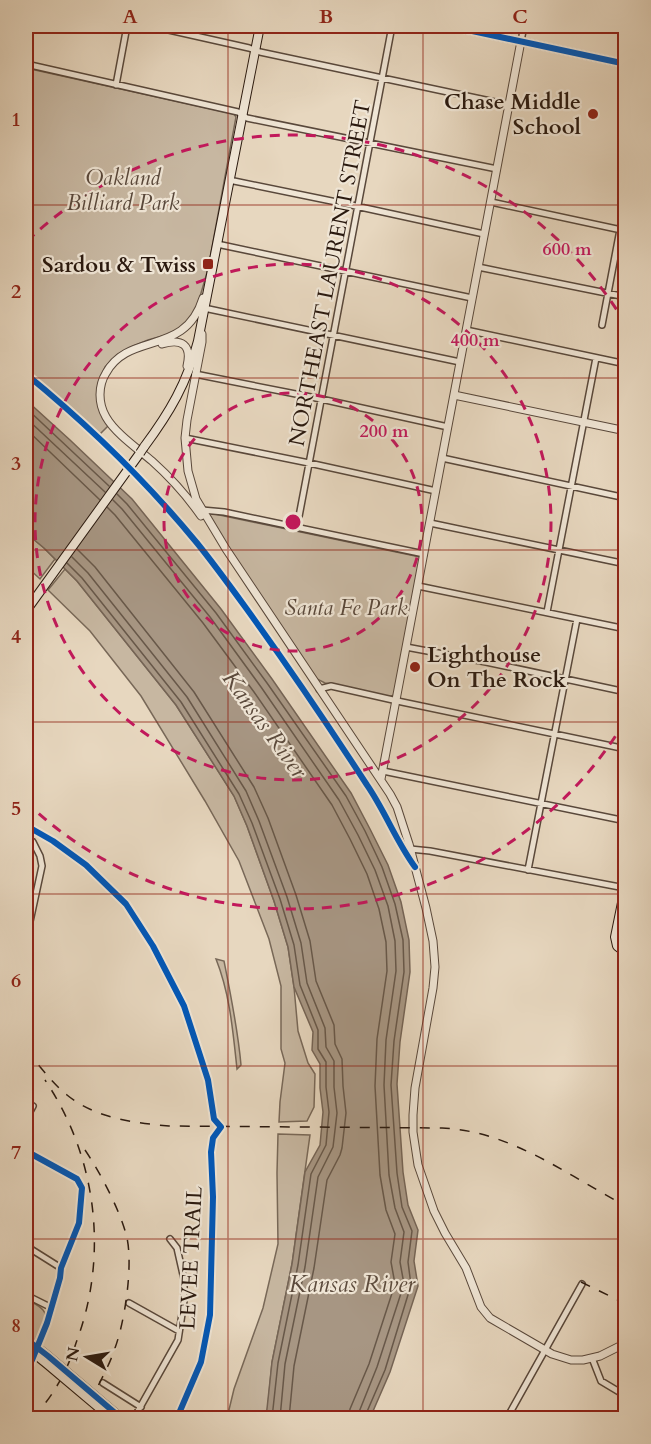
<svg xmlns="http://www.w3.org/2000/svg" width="651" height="1444" font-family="Cardo,serif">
  <rect width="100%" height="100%" fill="#e7d7bf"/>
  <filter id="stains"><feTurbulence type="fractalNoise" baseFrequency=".00333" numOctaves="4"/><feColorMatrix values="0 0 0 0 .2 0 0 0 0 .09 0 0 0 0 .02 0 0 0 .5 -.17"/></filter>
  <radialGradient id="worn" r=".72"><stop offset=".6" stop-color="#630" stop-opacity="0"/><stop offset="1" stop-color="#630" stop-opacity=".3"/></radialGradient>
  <path fill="#c7b7a1" stroke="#786858" stroke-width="1.5" d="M26,68L234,114L236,117L208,269L197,307L192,317L181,328L166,335L148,340L131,347L118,354L105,367L100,380L98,391L109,425L97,437L45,390L26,374Z
    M210,513L420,557L394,695L389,697L325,683L315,678L228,548L209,514Z
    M26,533L44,548L55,559L40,579L26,566Z
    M65,569L77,581L176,705L234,796L247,826L274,901L288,947L294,987L298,1031L308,1063L315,1074L314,1107L307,1121L279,1122L280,1102L285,1063L281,1049V986L269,939L239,861L205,801L141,696L90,631L48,590Z
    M216,959L224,961C231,996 238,1030 241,1065L237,1069C233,1032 230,994 216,959Z
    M278,1134L310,1135L292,1264L272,1362L267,1415L266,1418H227L234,1389L263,1308L278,1244L277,1173Z
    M26,1299C31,1302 39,1305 43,1310C50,1317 39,1335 36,1343L26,1336Z"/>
  <path fill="#a79683" stroke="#756455" stroke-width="1.5" d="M26,400L70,440L132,499L221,609L272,679L351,793L370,829L388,865L401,902L409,940L410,972L400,1042L397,1084L403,1172L408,1205L418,1230L414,1261L418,1286L390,1372L370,1418H266L272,1362L292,1264L305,1172L320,1145L323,1112L320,1088V1064L312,1050L313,1032L294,987L288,947L274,901L247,826L234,796L176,705L77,581L44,548L26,533Z"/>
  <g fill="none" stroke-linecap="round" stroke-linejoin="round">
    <path stroke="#685849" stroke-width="1.5" d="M26,408L109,486
      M26,418L105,492
      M26,429L100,500
      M117,494L127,504L216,613L267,683L346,796L365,831L382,867L395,904L403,940L404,972L394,1041L391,1085L397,1173L402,1207L412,1231L408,1262L411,1285L385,1370L366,1414L365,1418
      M113,500L122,509L210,617L261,687L339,800L358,835L375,870L388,906L395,941L396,971L386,1040L384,1085L389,1175L395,1208L404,1232L400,1262L404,1284L377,1367L359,1412L358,1418
      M107,507L115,515L203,623L254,692L332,805L350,839L367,874L379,909L386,942L387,971L377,1039L375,1086L380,1175L386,1210L395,1234L391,1262L395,1284L369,1364L350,1409L349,1418
      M77,549L95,567L194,692L254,787L268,818L296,895L310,941L316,981L334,1025L335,1044L342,1059L343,1086L346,1113L342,1148L340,1155L327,1180L314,1268L294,1366L289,1418
      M72,557L88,573L187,697L246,791L259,821L287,897L301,943L307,983L325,1028L326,1047L334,1061V1087L337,1113L333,1147L318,1177L305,1267L285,1364L280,1418
      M67,563L82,578L181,702L239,794L252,823L280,899L294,945L300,985L318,1030V1049L326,1062V1087L329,1112L326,1145L311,1174L298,1265L278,1363L272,1418"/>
    <defs>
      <path id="minor" d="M151,26L249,48L260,52L509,105
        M521,41L524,26
        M26,64L238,112L247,118L497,169
        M116,85L127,26
        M229,180L351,205L484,234
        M491,202L626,231
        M217,244L472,298
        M478,267L626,297
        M204,308L460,362
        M602,325L626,198
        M466,330L626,364
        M195,374L321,399L448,427
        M185,438L309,463L436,491
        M442,458L626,498
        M202,510L224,512L424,554
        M430,523L626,564
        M297,527L392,26
        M418,586L626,629
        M547,612L596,358
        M406,647L486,662L626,692
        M319,689L331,686L402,702L626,749
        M383,771L626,821
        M410,849L430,851L625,888
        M528,870L577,619
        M26,940L42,866L40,856L33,842
        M26,1119L33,1106
        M26,1151L77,1179L82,1188L79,1223L61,1268L60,1278L47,1323L32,1360L26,1372
        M26,1246L61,1268
        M26,1295L52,1308
        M129,1303L179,1331
        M592,1358L601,1381L626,1396
        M103,1383L141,1407
        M134,1418L178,1340L184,1301V1279L177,1248L170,1239
        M507,1418L582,1284"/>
      <path id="tertiary" d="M449,26L626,64
        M202,334V342L187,420L185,438L188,471L196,499L226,549L390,794L397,807L409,844L426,908L433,941L435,967L433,988L415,1088L413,1115V1132L418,1165L434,1211L445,1233L466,1268L481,1307L490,1318L552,1354L571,1360H583L600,1356L626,1343
        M162,344C182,338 192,345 187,366
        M454,395L626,431
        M201,516C187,496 171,478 152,461C138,449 115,433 106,417C98,403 98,386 106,373C129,331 185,357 203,298
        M381,779L521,41
        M624,1418L626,1416"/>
      <path id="secondary" d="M144,447C170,412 187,383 198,341L260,26
        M26,611L140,453
        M626,883L615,937L617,946L626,953"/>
    </defs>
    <use href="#minor" stroke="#59483b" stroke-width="8"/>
    <use href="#tertiary" stroke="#59483b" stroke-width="9"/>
    <use href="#secondary" stroke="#2a190f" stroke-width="10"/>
    <use href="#minor" stroke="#efe5d5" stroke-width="5"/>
    <use href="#tertiary" stroke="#efe5d5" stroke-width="7"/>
    <use href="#secondary" stroke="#efe5d5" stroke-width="8"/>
    <path stroke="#2a190f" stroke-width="1.5" stroke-dasharray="10 10" stroke-linecap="butt" d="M26,1050C39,1065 51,1082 67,1095C95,1118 134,1123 169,1126L442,1128C511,1131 567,1175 626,1206
      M85,1150C100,1172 121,1212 127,1238C133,1266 125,1321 115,1348C111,1361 104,1374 98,1386
      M581,1282L626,1304
      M33,1418C41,1409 49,1399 55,1389C64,1375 71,1359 76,1343C109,1256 97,1157 45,1080"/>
    <defs>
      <path id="secondary-bridge" d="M140,453L144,447
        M26,1339L48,1356L121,1418
        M26,1347L47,1364L111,1418"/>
    </defs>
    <use href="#secondary-bridge" stroke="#2a190f" stroke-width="10" stroke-linecap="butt"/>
    <use href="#secondary-bridge" stroke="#efe5d5" stroke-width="8"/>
    <defs>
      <path id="cycleway" d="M449,26L626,64
        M26,374C87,424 146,481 197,543C214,564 230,586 246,608C288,666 328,725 367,785C385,811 396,841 415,867
        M32,829L53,841L86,865L126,904L153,946L184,1006L208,1080L214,1119L221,1127L213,1138L211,1152L213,1197L210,1315L201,1362L177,1418
        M26,1151L77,1179L82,1188L79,1223L61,1268L60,1278L47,1323L32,1360L26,1372
        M26,1339L48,1356L121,1418"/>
    </defs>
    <use href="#cycleway" stroke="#efe5d5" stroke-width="10"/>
    <use href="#cycleway" stroke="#0057b8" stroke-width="6"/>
  </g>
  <path fill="none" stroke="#8f2418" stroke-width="1.5" stroke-opacity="0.55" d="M228,26V1418M423,26V1418M26,205H626M26,378H626M26,550H626M26,722H626M26,894H626M26,1066H626M26,1239H626"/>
  <g fill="none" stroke="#c2185b" stroke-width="3" stroke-dasharray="10 8">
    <circle cx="293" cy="522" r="129"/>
    <circle cx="293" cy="522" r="258"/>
    <path d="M625 721A387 387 0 0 1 27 803M27 241A387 387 0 0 1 625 323"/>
  </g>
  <g fill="#8f2418" stroke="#efe5d5" stroke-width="2">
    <circle cx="593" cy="114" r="6"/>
    <rect x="202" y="258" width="12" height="12" rx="3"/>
    <circle cx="415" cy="667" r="6"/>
  </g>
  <g text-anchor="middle" stroke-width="4.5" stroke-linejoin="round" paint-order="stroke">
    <g font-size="22" font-weight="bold" fill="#2a190f" stroke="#efe5d5" text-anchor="end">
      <text x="581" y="109">Chase Middle<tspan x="581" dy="25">School</tspan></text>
      <text x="196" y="272">Sardou &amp; Twiss</text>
      <text x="427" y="662" text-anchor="start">Lighthouse<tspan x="427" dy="25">On The Rock</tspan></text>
    </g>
    <g font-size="22" font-style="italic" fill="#59483b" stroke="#efe5d5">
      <text x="123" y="185">Oakland<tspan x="123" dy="25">Billiard Park</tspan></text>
      <text x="346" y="615">Santa Fe Park</text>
    </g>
    <g font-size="22" fill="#2a190f" stroke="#efe5d5">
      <text transform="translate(329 273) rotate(-79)" y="8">NORTHEAST LAURENT STREET</text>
      <text transform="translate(190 1258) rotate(-87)" y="8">LEVEE TRAIL</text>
    </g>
    <g font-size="24" font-style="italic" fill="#5c4b3d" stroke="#efe5d5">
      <text transform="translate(265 724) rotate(54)" y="8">Kansas River</text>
      <text x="352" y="1292">Kansas River</text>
    </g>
  </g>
  <circle cx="293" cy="522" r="9" fill="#c2185b" stroke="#efe5d5" stroke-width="3"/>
  <g font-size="18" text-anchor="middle" font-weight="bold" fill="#c2185b" stroke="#efe5d5" stroke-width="4.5" stroke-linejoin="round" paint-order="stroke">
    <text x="567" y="255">600 m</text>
    <text x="475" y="346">400 m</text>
    <text x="384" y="437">200 m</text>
  </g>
  <rect width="651" height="1444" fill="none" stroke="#e7d7bf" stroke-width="66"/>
  <g transform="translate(87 1357) rotate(281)" stroke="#efe5d5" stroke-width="4.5" paint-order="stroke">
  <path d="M0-4.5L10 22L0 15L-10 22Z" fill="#2a190f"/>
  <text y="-9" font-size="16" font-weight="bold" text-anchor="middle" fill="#2a190f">N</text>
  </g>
  <rect x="33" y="33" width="585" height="1378" fill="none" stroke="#8f2418" stroke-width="2"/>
  <g font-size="20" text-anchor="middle" font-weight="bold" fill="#8f2418">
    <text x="130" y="23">A</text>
    <text x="326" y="23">B</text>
    <text x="520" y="23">C</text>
    <text x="16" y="126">1</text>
    <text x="16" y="298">2</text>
    <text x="16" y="470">3</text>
    <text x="16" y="643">4</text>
    <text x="16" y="815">5</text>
    <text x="16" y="987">6</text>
    <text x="16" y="1159">7</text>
    <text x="16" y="1332">8</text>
  </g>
  <rect width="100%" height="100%" filter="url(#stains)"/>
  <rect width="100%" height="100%" fill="url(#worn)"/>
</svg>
